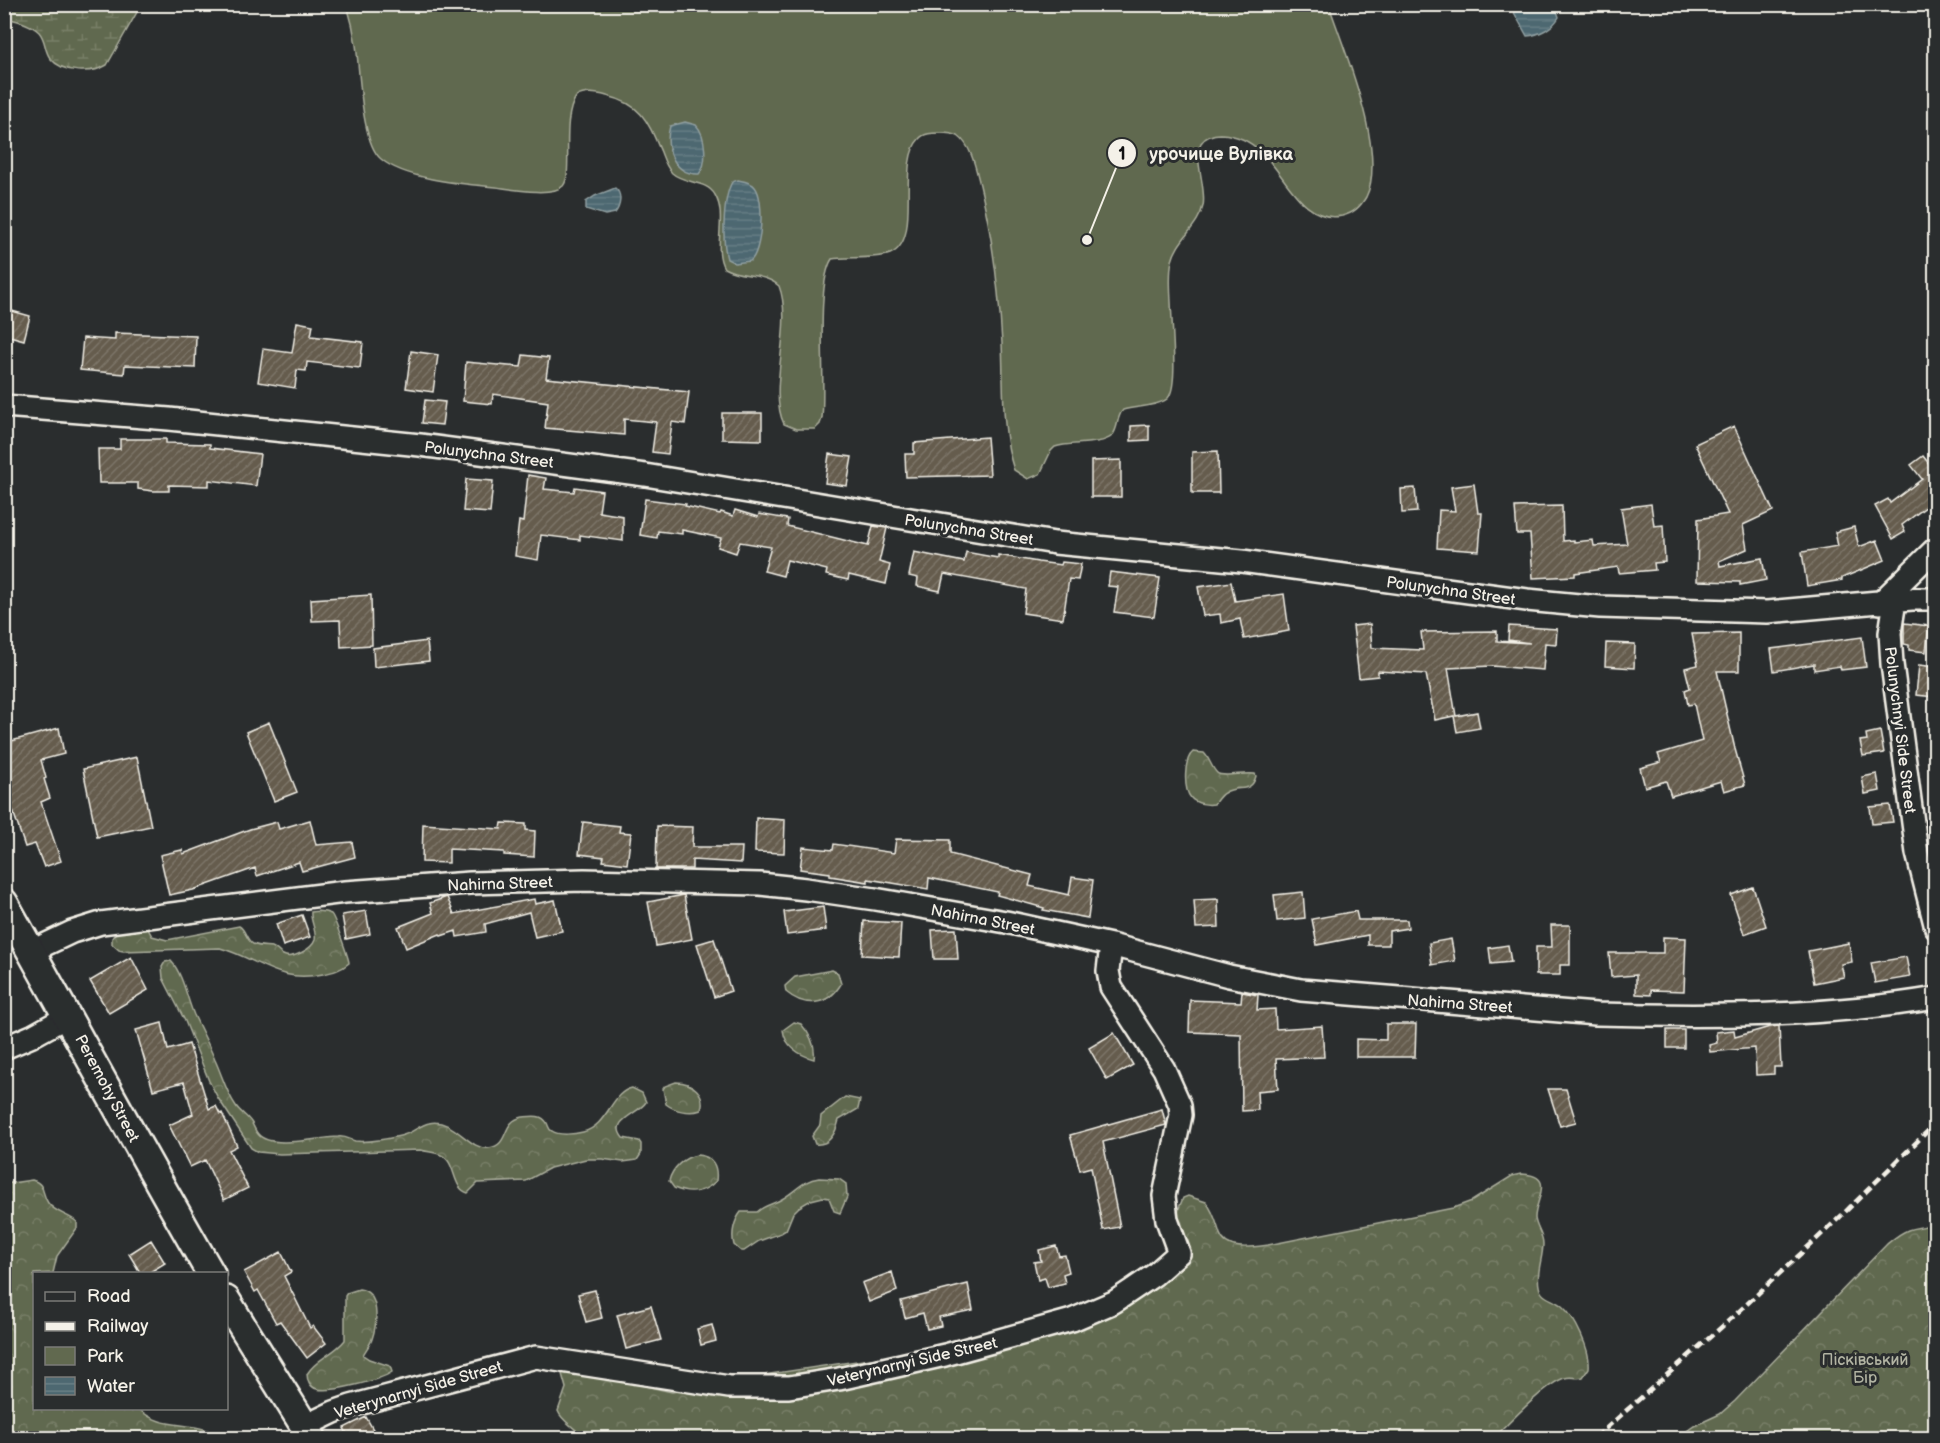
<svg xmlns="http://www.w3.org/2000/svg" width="1940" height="1443" font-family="'Balsamiq Sans',sans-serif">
  <defs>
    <pattern id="forest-crowns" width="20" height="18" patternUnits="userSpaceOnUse" patternTransform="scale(1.5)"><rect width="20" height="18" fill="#61694f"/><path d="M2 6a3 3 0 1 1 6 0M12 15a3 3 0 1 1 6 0" fill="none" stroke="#787f68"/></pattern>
    <pattern id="wetland-marsh" width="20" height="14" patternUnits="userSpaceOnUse" patternTransform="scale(1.5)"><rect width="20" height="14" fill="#61694f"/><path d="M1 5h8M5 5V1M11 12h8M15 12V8" fill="none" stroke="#787f68"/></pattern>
    <pattern id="water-rules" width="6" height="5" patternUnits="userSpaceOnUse" patternTransform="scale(1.5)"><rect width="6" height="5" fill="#4d6871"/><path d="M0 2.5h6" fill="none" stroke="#677e85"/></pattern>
    <pattern id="building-hatch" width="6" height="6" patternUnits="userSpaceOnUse" patternTransform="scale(1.5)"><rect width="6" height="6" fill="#655c4d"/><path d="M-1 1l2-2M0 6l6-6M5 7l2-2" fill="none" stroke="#7c7467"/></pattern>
  </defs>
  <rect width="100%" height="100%" fill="#2a2d2e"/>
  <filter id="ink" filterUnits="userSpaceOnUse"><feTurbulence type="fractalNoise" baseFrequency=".0167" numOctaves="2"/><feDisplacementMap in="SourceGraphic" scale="12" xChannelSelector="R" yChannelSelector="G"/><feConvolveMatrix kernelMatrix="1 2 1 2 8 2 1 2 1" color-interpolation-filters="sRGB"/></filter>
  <g filter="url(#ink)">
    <path fill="#61694f" stroke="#aaad9c" stroke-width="1.5" d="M347,5H1329C1344,50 1388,153 1366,197C1360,207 1354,213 1342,216C1302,224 1285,173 1261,152C1250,141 1237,135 1221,134C1213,134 1206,136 1201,143C1193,158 1207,189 1203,206C1199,226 1177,240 1172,261C1165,286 1183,387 1167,399C1156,407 1136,406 1123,410C1116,417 1119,428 1112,436C1101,446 1070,442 1055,447L1051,451L1040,474L1028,479L1014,470C1001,431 1004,385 1002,343C999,290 993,238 980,185C976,170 972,146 958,136C952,133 946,133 940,133C933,133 924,133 919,139C895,164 924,240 890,254C878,259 847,257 832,259C815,285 826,381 822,418L820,424L815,429H796L784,424C767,390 794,324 779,286C764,272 741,278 724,268C712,247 728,217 715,195C707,180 684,184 672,173C666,167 664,160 661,152C648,122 642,104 607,96C597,93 585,91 576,97C560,121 574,174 563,186C552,197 511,189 496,187C464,184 406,180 381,159C361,143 360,71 356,45C354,31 351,18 347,5Z"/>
    <path fill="url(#forest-crowns)" stroke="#aaad9c" stroke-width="1.5" d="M1193,752L1204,753C1210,759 1211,767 1217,773C1222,778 1245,772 1255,774L1256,776C1251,795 1238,784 1224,793C1220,795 1217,800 1214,804C1208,805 1196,804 1191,798C1183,789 1184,759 1193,752Z
      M311,912C317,911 325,911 331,914C334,916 349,959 349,963C341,970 333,972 323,974C277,984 260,959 220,948L123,951L119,950L112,944V938L118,929L147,927L152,936L167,940L239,926C246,930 246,940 253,944C259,947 266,946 272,947C278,949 278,953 283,955C292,960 312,949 315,940C317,931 310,921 311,912Z
      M171,961C183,974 187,999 194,1015C201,1030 209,1045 215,1060C222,1075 226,1092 236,1106C240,1112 247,1116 251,1122C254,1126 255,1131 258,1134C271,1150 320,1137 338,1137C345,1136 349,1139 355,1141C369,1143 387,1139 400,1136C412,1134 419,1125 429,1123C454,1117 469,1151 489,1148C511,1145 500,1121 523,1117C532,1116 542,1114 547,1123C549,1127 548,1129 552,1131C559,1136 575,1134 583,1132C608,1126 611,1092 632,1088L642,1093L646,1102C639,1114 608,1120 623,1138L639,1141L641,1144V1154L637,1160L623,1162L602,1159H586L550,1168L526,1181L478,1183L468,1193C451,1188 457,1162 441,1155C435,1152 427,1152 421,1150L280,1154L258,1152L251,1148L218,1098L209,1081L185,1021L163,978L162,967L165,962Z
      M832,970L838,973L841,984C828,1006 805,1008 786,992L785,986L795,977Z
      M794,1022L801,1024C810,1034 816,1046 814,1059C799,1055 785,1046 783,1030Z
      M676,1082C693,1082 706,1094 701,1110C690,1114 675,1111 666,1104L663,1089L665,1086Z
      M845,1097L860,1100L858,1109L839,1120C836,1132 830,1146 815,1144L812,1136L820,1125L821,1116Z
      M697,1155C712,1156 718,1165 716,1181C704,1193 689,1195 674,1188L669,1181C672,1168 684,1157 697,1155Z
      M1521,1174C1557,1175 1535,1199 1535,1218C1536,1228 1543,1234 1543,1244C1543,1258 1536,1272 1539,1286C1541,1299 1553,1298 1562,1306C1575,1317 1591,1351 1589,1368L1583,1377C1577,1379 1571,1376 1565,1378C1547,1382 1508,1424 1494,1438H583C576,1427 562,1422 558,1411L566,1388L562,1374L565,1371L596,1375L672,1392L736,1379L897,1355L932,1351L971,1353L1170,1268L1179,1208L1183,1198L1188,1196L1206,1202C1214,1212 1216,1222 1220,1234C1226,1252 1253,1247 1268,1245L1453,1208L1472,1201L1512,1176Z
      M819,1178L839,1179L846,1184L847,1197L840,1213L834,1211L829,1198L823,1197L811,1200L799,1207L793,1213L786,1230L781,1233L759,1241L744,1251H741L734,1245C731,1234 734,1221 741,1212H757C766,1204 772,1205 782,1199C796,1191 803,1180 819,1178Z
      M32,1180C46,1184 41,1193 48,1203C55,1213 68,1214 77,1222V1228L57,1256L53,1273L34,1274V1408L139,1409C162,1432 198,1419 222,1438H5V1184Z
      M1935,1220V1438H1677L1694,1426L1720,1414L1735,1401L1887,1244C1893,1239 1900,1233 1908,1230C1919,1226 1926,1229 1935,1220Z
      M359,1289C381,1292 377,1324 372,1339C370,1345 366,1349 363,1355L369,1359L390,1366L392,1372C381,1380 330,1393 317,1389C310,1387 307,1380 307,1374C316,1359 334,1354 345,1340V1296L347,1293Z"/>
    <path fill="url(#wetland-marsh)" stroke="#aaad9c" stroke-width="1.5" d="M5,4H141V5L107,65C92,74 63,74 50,58C44,50 46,40 39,32C30,23 16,20 5,18Z"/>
    <path fill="url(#water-rules)" stroke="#909fa1" stroke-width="1.5" d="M1510,5H1555L1559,17C1553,28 1539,35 1527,36Z
      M685,122L696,125C706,135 708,164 699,174C674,175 664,148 670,126Z
      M738,180C744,181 752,182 755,187C765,199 762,253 750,261L735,263L727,259C722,240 723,198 732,182Z
      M615,188C623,194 620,207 615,213L605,215L586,209V202L595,196Z"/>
    <path fill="url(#building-hatch)" stroke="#f4f1e8" stroke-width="1.5" d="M12,311L30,316L24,340L6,335Z
      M297,322L313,325L311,336L363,342L360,368L307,362L306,371L297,370L295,388L258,382L263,349L292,353Z
      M115,333L196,336L195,368L125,365L124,374L80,370L83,338L115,340Z
      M411,351L438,355L433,392L406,388Z
      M523,355L549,358L546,378L689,392L685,424L672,422L668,454L652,452L656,422L624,419V435L545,428L548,402L493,394L492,404L463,401L466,362L521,367Z
      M425,400L445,402L442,425L422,423Z
      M722,413H762V440L722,439Z
      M1149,425V440L1131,441V426Z
      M1734,426L1773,511L1743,525L1747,549L1719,561L1720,566L1762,558L1766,580L1740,585V582L1697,581L1698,519L1728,514L1695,444Z
      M987,437L990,475L906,477L905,454H914V443Z
      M120,439H166V443L210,444V448L260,454L256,486L209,480V486L169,485V491H153L138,489V483H99L98,449H120Z
      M1218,451L1219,493H1192V452Z
      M829,454L852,457L847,486L825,483Z
      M1923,456L1934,470L1935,469V500L1902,525L1905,532L1893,539L1875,506L1888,499L1890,503L1922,479L1911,465Z
      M1121,460V497H1091V461Z
      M528,475L546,478L544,489L574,492L575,487L602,491L599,512L623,516V541L580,535V540L541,535L538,560L515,556L519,521L523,522Z
      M466,479L493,481L490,513L463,511Z
      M1474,484L1478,513H1482L1479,551L1437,548L1439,510L1455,511L1451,487Z
      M1415,488L1417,512L1402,513L1401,489Z
      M645,499L686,504L685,506L720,514L721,512L733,516L735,510L758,517L759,514L788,519L787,526L868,546L873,526L887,528L879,562L890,565L886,584L849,575L848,580L826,575L827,570L787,560L783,576L764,571L771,547L740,542L736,553L718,547L721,538L682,530V534L658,531L657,538L640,535Z
      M1651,504L1654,526L1663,525L1665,562L1654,563L1655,570L1619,573L1618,567L1575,573V576L1533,578L1530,534H1517L1515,507L1562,506L1563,541L1574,540V542L1593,540L1594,546L1627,544L1621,508Z
      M1854,527L1859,547L1877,540L1885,560L1842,578V580L1807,586L1802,552L1838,546L1835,532Z
      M914,552L964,562L966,552L998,558V555L1038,562L1061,565L1062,562L1081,564L1078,580L1069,579L1063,619L1023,613L1026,589L944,574L940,591L917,586L918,578L909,576Z
      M1110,572L1160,578L1154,617L1114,612L1118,587L1108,586Z
      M1231,582L1235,601L1284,594L1289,631L1244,639L1240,619L1221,623L1220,614L1203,616L1198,587Z
      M371,595L372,645L341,647L340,620L312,621L311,599Z
      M1904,623L1929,626L1926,652L1909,650V645L1904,644Z
      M1370,624L1372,648L1423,650L1421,632L1497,631V641L1530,643L1508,640L1509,626L1557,629L1556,644L1545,643L1543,670L1492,666L1448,668L1456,716L1477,712L1480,728L1457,732L1454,716L1435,720L1426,674L1378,671V676L1359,678L1353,626Z
      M1739,633V671H1717L1735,749L1745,785L1724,791L1721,781L1671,796L1666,781L1645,787L1640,768L1661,762L1658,754L1702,741L1694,704L1688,705L1685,690L1690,688L1685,668L1698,665L1692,634Z
      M1862,637L1866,667L1841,670L1840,666L1814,670V664L1774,671L1771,649Z
      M427,641L429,661L374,667L373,648Z
      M1606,643L1635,644L1634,668L1605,666Z
      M1919,665L1935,667V697L1916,695Z
      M269,722L297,792L274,801L246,732Z
      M59,728L64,754L41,760L46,778L44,779L50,798L41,802L61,861L44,867L35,844L25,847L4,784V743Z
      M1880,731L1884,753L1863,756L1860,741L1867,740L1866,734Z
      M137,757L151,826L97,837L83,769Z
      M1877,774L1880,791L1865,794L1862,777Z
      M1890,805L1893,822L1872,824L1870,807Z
      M756,818L785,820L784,853L755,852Z
      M310,820L316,845L352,842L355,857L302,871L299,862L257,876L255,868L193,890L169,895L160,855L182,850L183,854L250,829L277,822L279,829Z
      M583,822L620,826L619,832L631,833L627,864L603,861L604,857L579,854Z
      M502,823L526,824V830L535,831L534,857L504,855V852L449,849V863L422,862L423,824L501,829Z
      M657,826L693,827L692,847H742L741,863L692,860V869H656Z
      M896,839L950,840V854L1032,875L1029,886L1069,895L1072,877L1093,880L1088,918L1043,910L1044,908L997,895L998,892L929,878L928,889L868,879V882L830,876V873L800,869L803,847L833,850L834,844L894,853Z
      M1753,887L1766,926L1744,934L1731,895Z
      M1303,892L1305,918L1277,921L1274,895Z
      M684,895L692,939L656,946L648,902Z
      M447,897L454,914L534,899L535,904L555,900L562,931L535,937L529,912L485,924L486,932L457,937L456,931L441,936L440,934L406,948L398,927L433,913L430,903Z
      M1218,899L1219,927L1196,928L1194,900Z
      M823,907L826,930L787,935L784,912Z
      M366,911L370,934L346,939L342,915Z
      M1356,911L1358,920H1407L1408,928L1389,931V945H1368V935L1317,945L1312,919Z
      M302,915L310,937L283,946L276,924Z
      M864,921L901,923L899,957L862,955Z
      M1551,925H1570V965H1560V975H1536V947H1552Z
      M956,929L958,959H934L932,930Z
      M1663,937L1686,938L1684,991L1651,990V995L1636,994V975L1611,977L1609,953H1663Z
      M714,939L731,991L714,997L697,944Z
      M1451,939L1455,961L1432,965L1429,943Z
      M1849,943L1852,962L1841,964L1844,977L1814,983L1808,951Z
      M1508,945L1511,962L1491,964L1489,948Z
      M131,957L148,990L109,1013L90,981Z
      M1906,957L1910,977L1875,983L1871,963Z
      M1242,992L1258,995L1257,1010L1275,1009L1276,1029L1322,1026L1324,1057L1276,1059L1278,1089L1257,1091L1258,1110L1242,1111L1241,1034L1189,1032L1190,1000L1241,1002Z
      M162,1023L168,1050L189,1044L209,1109L216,1106L220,1114L222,1113L237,1146L229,1150L248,1188L224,1200L205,1160L190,1167L169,1125L193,1114L184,1082L153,1090L136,1030Z
      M1386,1024H1416L1415,1057H1356V1039L1386,1040Z
      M1779,1026L1781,1067H1774V1074L1756,1075L1755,1048L1710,1052L1709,1045L1717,1043L1716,1032L1734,1030L1735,1037L1770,1027Z
      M1667,1030H1684V1048H1667Z
      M1114,1033L1133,1065L1107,1080L1089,1048Z
      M1548,1089H1566L1576,1122L1560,1126Z
      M1162,1109L1166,1125L1103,1142L1120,1227L1103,1230L1091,1167L1080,1170L1070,1135Z
      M151,1240L165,1263L147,1274H141L129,1254Z
      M1056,1246L1059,1256L1065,1255L1069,1272L1063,1274L1065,1283L1048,1287L1045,1278L1038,1280L1034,1262L1041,1261L1039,1250Z
      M281,1252L291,1272L284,1276L310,1328L313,1326L326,1343L307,1358L280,1321L276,1323L258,1290L255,1292L244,1272Z
      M892,1272L897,1291L869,1302L862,1283Z
      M968,1284L973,1310L939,1317L941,1326L927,1329L923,1313L905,1318L901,1301Z
      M595,1290L602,1318L586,1322L578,1294Z
      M651,1306L661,1340L626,1349L617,1315Z
      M712,1325L716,1341L701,1345L697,1329Z
      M366,1417L375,1433L364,1438H349L344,1428Z"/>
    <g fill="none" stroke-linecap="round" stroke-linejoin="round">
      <defs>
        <path id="minor" d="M4,406L169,419L420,445L645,475L1055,543L1242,561L1527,600L1600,607L1767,612L1912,599H1936
          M1895,601L1890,633L1892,664L1917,853L1936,928
          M1880,603L1936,548
          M32,951L72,932L101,923L345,892L470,883L584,880L760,884L806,889L875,899L1006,922L1111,945L1229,976L1301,990L1596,1014C1708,1017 1824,1017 1936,998
          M4,1048L32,1036L68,1016
          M305,1426L334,1412L351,1406L536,1357L729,1387H789L839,1379L945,1355L1072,1320L1114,1302L1132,1290L1154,1275L1179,1253L1167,1220L1164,1196L1181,1115L1180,1105L1164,1069L1111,987L1108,971L1111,945"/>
        <path id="tertiary" d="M4,903C73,1026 140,1151 211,1274
          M226,1300L312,1438"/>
      </defs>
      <use href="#minor" stroke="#f4f1e8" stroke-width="26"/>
      <use href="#tertiary" stroke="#f4f1e8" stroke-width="32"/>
      <use href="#minor" stroke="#2a2d2e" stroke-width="21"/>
      <use href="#tertiary" stroke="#2a2d2e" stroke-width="27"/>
      <path stroke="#f4f1e8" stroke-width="4.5" stroke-dasharray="9 4.5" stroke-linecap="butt" d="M1595,1438L1733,1317L1840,1217L1936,1123"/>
    </g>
  </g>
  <g text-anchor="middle" stroke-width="6" stroke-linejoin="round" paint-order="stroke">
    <g font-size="16" fill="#f4f1e8" stroke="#2a2d2e">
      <text transform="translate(489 454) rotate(7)" y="6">Polunychna Street</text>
      <text transform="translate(969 529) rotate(9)" y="6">Polunychna Street</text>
      <text transform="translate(1451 590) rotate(8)" y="6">Polunychna Street</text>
      <text transform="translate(1901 730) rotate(83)" y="6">Polunychnyi Side Street</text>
      <text transform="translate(500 883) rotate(-2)" y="6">Nahirna Street</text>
      <text transform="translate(983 919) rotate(11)" y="6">Nahirna Street</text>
      <text transform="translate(1460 1003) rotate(4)" y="6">Nahirna Street</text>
      <text transform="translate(108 1088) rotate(62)" y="6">Peremohy Street</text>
      <text transform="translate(912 1361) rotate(-13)" y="6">Veterynarnyi Side Street</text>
      <text transform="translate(418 1389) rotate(-16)" y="6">Veterynarnyi Side Street</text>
    </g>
    <g font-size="16" fill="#b2b4a3" stroke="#2a2d2e">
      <text x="1865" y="1365">Пісківський<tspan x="1865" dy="18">Бір</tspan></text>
    </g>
  </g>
  <path fill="none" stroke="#f4f1e8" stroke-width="2" d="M1087 240L1122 153"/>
  <g fill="#f4f1e8" stroke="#2a2d2e" stroke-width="2">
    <circle cx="1087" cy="240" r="6"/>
    <circle cx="1122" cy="153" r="15"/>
  </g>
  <g font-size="18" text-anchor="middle" font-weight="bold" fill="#111">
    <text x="1122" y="160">1</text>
  </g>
  <g font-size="18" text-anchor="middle" font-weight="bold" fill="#f4f1e8" stroke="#2a2d2e" stroke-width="6" stroke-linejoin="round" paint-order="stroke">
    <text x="1221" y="160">урочище Вулівка</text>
  </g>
  <rect width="1940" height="1443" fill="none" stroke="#2a2d2e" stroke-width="24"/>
  <rect x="12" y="12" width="1916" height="1419" fill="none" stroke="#f4f1e8" stroke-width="2" filter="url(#ink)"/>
  <rect x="33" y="1272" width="195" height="138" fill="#2a2d2e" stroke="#7b7b78" stroke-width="1.5"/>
  <rect x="45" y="1292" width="30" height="9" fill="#2a2d2e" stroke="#7b7b78" stroke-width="1.5"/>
  <text x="87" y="1302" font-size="18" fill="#f4f1e8">Road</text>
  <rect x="45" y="1322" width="30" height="9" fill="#f4f1e8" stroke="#7b7b78" stroke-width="1.5"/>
  <text x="87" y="1332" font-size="18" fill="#f4f1e8">Railway</text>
  <rect x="45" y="1347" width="30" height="18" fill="#61694f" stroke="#7b7b78" stroke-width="1.5"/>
  <text x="87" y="1362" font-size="18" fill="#f4f1e8">Park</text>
  <rect x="45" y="1377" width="30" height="18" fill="url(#water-rules)" stroke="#7b7b78" stroke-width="1.5"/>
  <text x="87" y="1392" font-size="18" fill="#f4f1e8">Water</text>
</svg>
